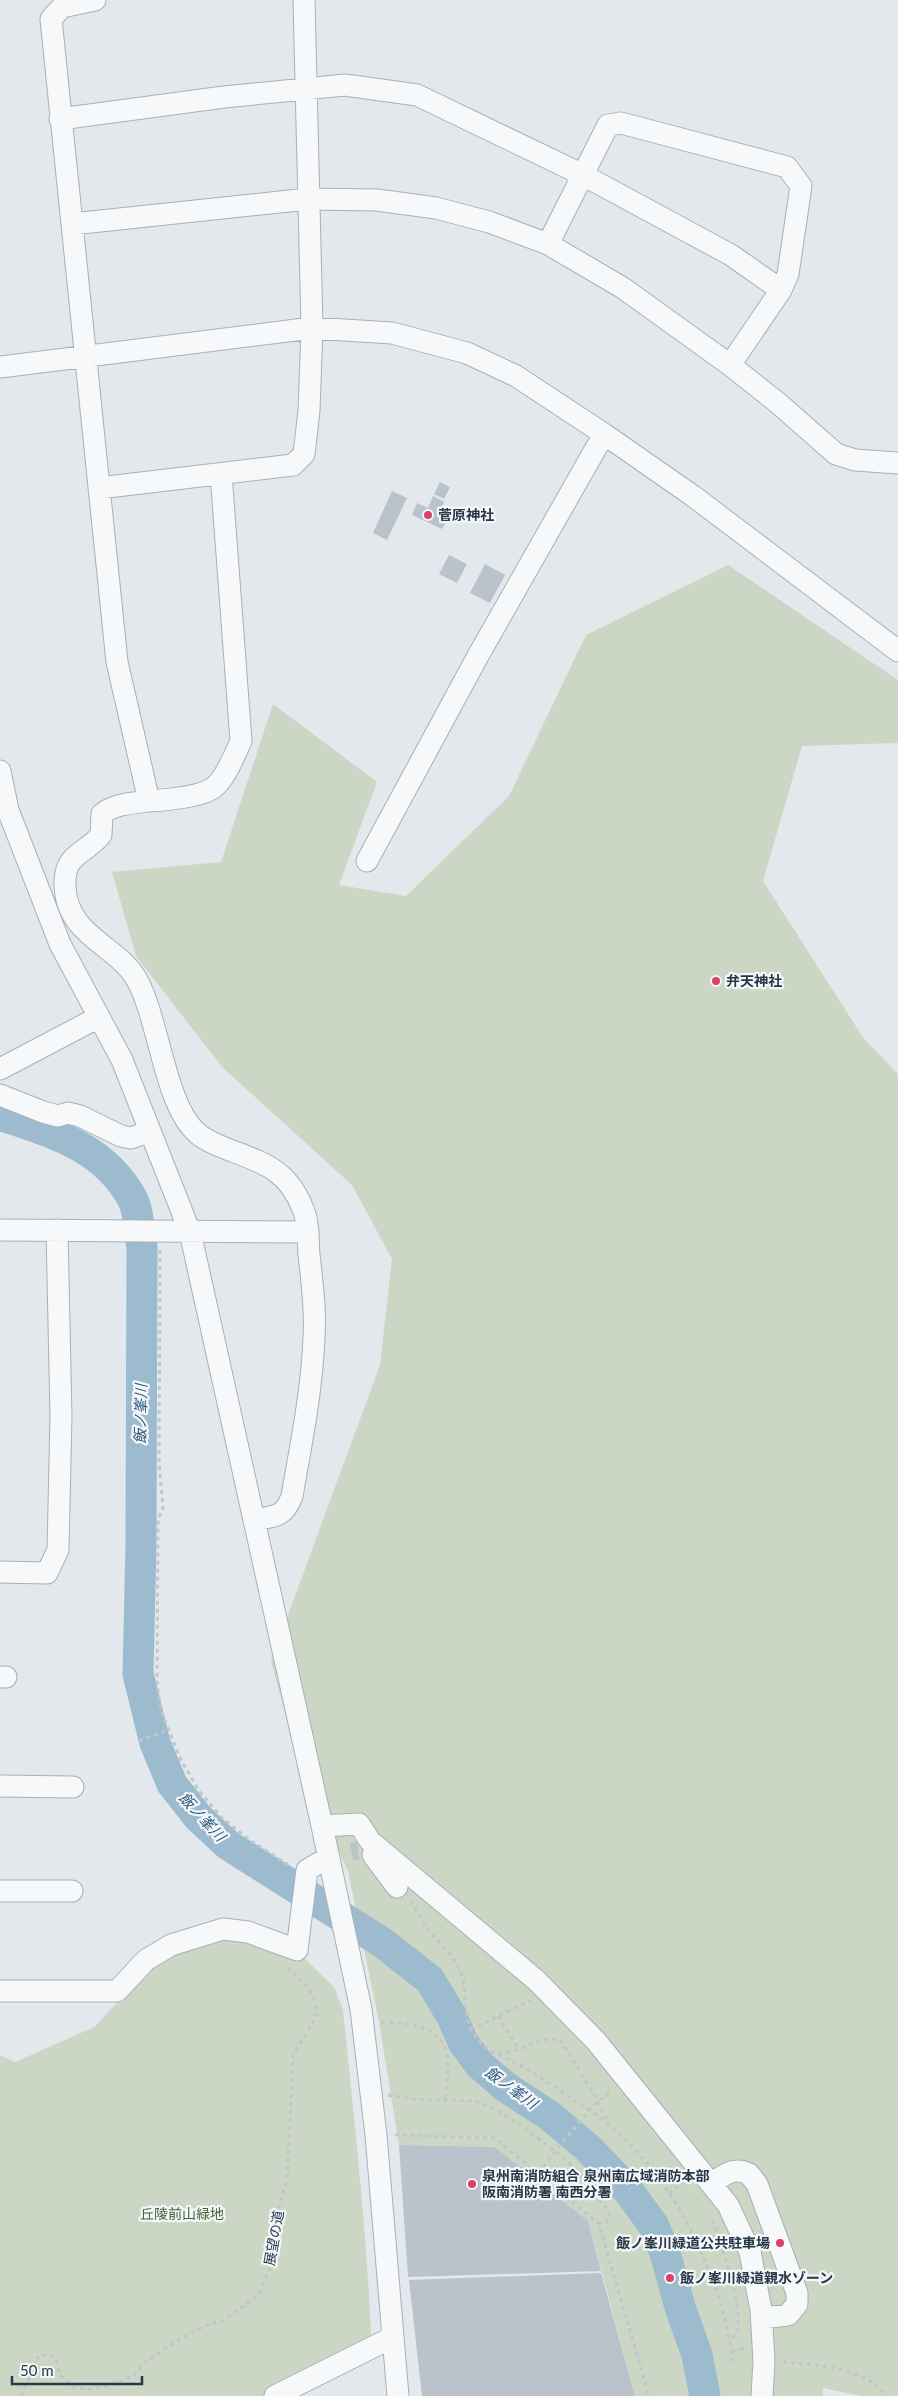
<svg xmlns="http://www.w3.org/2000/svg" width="898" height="2396" font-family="Lato,'Noto Sans JP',sans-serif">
  <rect width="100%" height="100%" fill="#e3e8ec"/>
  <path fill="#cbd7c4" d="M728,565L898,680V743L802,746L763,881L864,1039L898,1074V2396H861L823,2388V2396H635L588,2221L495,2147L399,2145L379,2022L348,1871L299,1765L271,1661L380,1365L392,1259L352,1185L222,1067L136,956L112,872L221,862L273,704L377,782L339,885L406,896L509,796L586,635Z
    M228,1937L292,1951L305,1959L334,1987L343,2010C355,2127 368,2242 372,2359L292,2396H0V2055L15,2062L94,2027L155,1963L177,1951Z"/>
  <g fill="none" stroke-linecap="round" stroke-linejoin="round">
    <path stroke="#9cbbcf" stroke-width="31" d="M0,1115C52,1133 103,1146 132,1198C139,1211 139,1232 142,1247L141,1544L138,1674L155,1743L172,1784L198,1817L228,1845L383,1943L430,1980L452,2017L463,2042L480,2065L507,2088L550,2116L588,2148L627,2189L654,2226L665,2253L680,2307L697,2355L705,2396"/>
  </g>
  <path fill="#bac2cb" d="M440,482L450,487L444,499L434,494Z
    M392,491L407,498L387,540L373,533Z
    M433,496L444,502L439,513L448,517L442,529L412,515L417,503L428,508Z
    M449,555L467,564L457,583L439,574Z
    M485,564L505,575L490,603L470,593Z
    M357,1842L359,1860H353L350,1843Z
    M399,2145L495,2147L588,2221L601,2271L408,2277Z
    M601,2273L635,2396H422L409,2280Z"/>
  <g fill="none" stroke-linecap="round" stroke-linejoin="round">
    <defs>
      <path id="minor" d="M95,0L62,7L51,19L72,224L308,199L377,200L436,208L489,222L548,244L623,288L730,365L778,403L836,454L855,460L898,463
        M60,119L224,97L345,85L417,95L583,175L731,255L781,290
        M72,224L117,662L149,801C165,800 200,797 213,788C225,780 235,754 241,741L221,474
        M548,244L608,125L621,123L787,167L801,186L788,274L781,290L730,365
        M0,367L312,328L392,333L467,353L516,376L604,434L693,496L898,651
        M99,488L293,465L304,454L309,411L312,328L304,0
        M0,771L8,810L60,944L122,1060L190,1232L322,1826L361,2009L376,2135L398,2396
        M149,801C133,803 114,804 102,814L101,835C83,856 64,853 65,886C67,937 118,945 137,980C159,1020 165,1104 196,1132C204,1140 217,1145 227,1149C264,1163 288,1170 303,1209C309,1222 308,1241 309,1255C312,1282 316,1311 314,1337C312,1391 301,1444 292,1496C284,1518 274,1516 254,1520
        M367,861L479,654L604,434
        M0,1069L99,1017
        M0,1095L43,1112L58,1116L68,1113L80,1116L121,1136L131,1138L150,1131
        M0,1230L307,1232
        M0,1572L47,1573L58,1550L61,1416L57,1230
        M0,1677H6
        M0,1786L73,1787
        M322,1826L359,1824L370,1841L536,1980L596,2041L728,2205L750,2252L761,2310L764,2361L762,2396
        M373,1855L397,1887
        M0,1891H72
        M0,1991H117L146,1960L171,1945L223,1929L248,1932L297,1950L307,1870L329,1857
        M711,2184C724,2175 734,2166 749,2174L757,2184L797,2293V2304L788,2315L762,2318
        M275,2396L393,2337"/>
    </defs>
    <use href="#minor" stroke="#a7b0b7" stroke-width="23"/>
    <path stroke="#c1c6cb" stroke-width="3" stroke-dasharray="4 4" stroke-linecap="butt" d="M160,1250L159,1463L163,1508L158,1520L157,1684L161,1711L180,1758L199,1791L222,1818L251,1841L290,1866
      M139,1741L168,1730
      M410,1901C416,1909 420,1918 426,1926C436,1941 451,1951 459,1968C471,1993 457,2017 480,2042C489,2053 504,2056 516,2063C541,2077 565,2094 589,2110C666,2160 722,2272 733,2362
      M498,2016L519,2050
      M381,2023C392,2022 402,2023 412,2025C456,2033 449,2065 445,2100
      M478,2026L531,2000
      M498,2053C520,2055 540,2033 561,2041L598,2101L606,2119
      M388,2095L412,2099L475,2101L491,2107L522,2126L564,2158L580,2174L609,2212L610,2217L606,2222L599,2224
      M395,2135L495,2138L599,2224L649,2396
      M538,2173L589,2110L612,2090
      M669,2193L686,2180
      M712,2220C722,2247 744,2307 737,2334L730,2339
      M732,2351L746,2348
      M783,2362C817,2365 864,2367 887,2396
      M22,2396C23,2385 30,2380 34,2370C36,2364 36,2360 39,2355H51L56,2360L60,2375L73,2387L90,2389L111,2385L133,2376L147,2361L181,2338L211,2323L223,2321L258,2295L268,2273L275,2249V2219L287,2180L293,2056L317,2015L315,2000L308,1987L287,1967"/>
    <use href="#minor" stroke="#f7f8fa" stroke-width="21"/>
  </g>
  <g fill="#db3f6a" stroke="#f3f7f9" stroke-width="2">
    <circle cx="428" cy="515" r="5"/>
    <circle cx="716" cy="981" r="5"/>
    <circle cx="472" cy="2184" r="5"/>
    <circle cx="780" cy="2243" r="5"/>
    <circle cx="670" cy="2278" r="5"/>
  </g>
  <g text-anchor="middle" stroke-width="4.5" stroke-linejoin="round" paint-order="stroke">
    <g font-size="14" font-weight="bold" fill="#293847" stroke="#f3f7f9" text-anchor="start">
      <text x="438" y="520">菅原神社</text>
      <text x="726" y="986">弁天神社</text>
      <text x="482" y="2181">泉州南消防組合 泉州南広域消防本部<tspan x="482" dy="16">阪南消防署 南西分署</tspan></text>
      <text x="770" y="2248" text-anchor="end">飯ノ峯川緑道公共駐車場</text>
      <text x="680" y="2283">飯ノ峯川緑道親水ゾーン</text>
    </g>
    <g font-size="14" fill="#446435" stroke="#f3f7f9">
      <text x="182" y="2219">丘陵前山緑地</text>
    </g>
    <g font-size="14" fill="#293847" stroke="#f3f7f9">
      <text transform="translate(274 2238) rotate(-80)" y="5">展望の道</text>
    </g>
    <g font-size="15" font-style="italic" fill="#2f5c7f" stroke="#f3f7f9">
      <text transform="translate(141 1414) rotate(-89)" y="5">飯ノ峯川</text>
      <text transform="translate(202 1817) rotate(47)" y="5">飯ノ峯川</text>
      <text transform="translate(511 2088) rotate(36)" y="5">飯ノ峯川</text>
    </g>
  </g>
  <path d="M12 2376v8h130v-8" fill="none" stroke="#293847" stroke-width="2.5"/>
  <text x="20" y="2376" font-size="15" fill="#293847" stroke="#f3f7f9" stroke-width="4" paint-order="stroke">50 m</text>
</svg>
